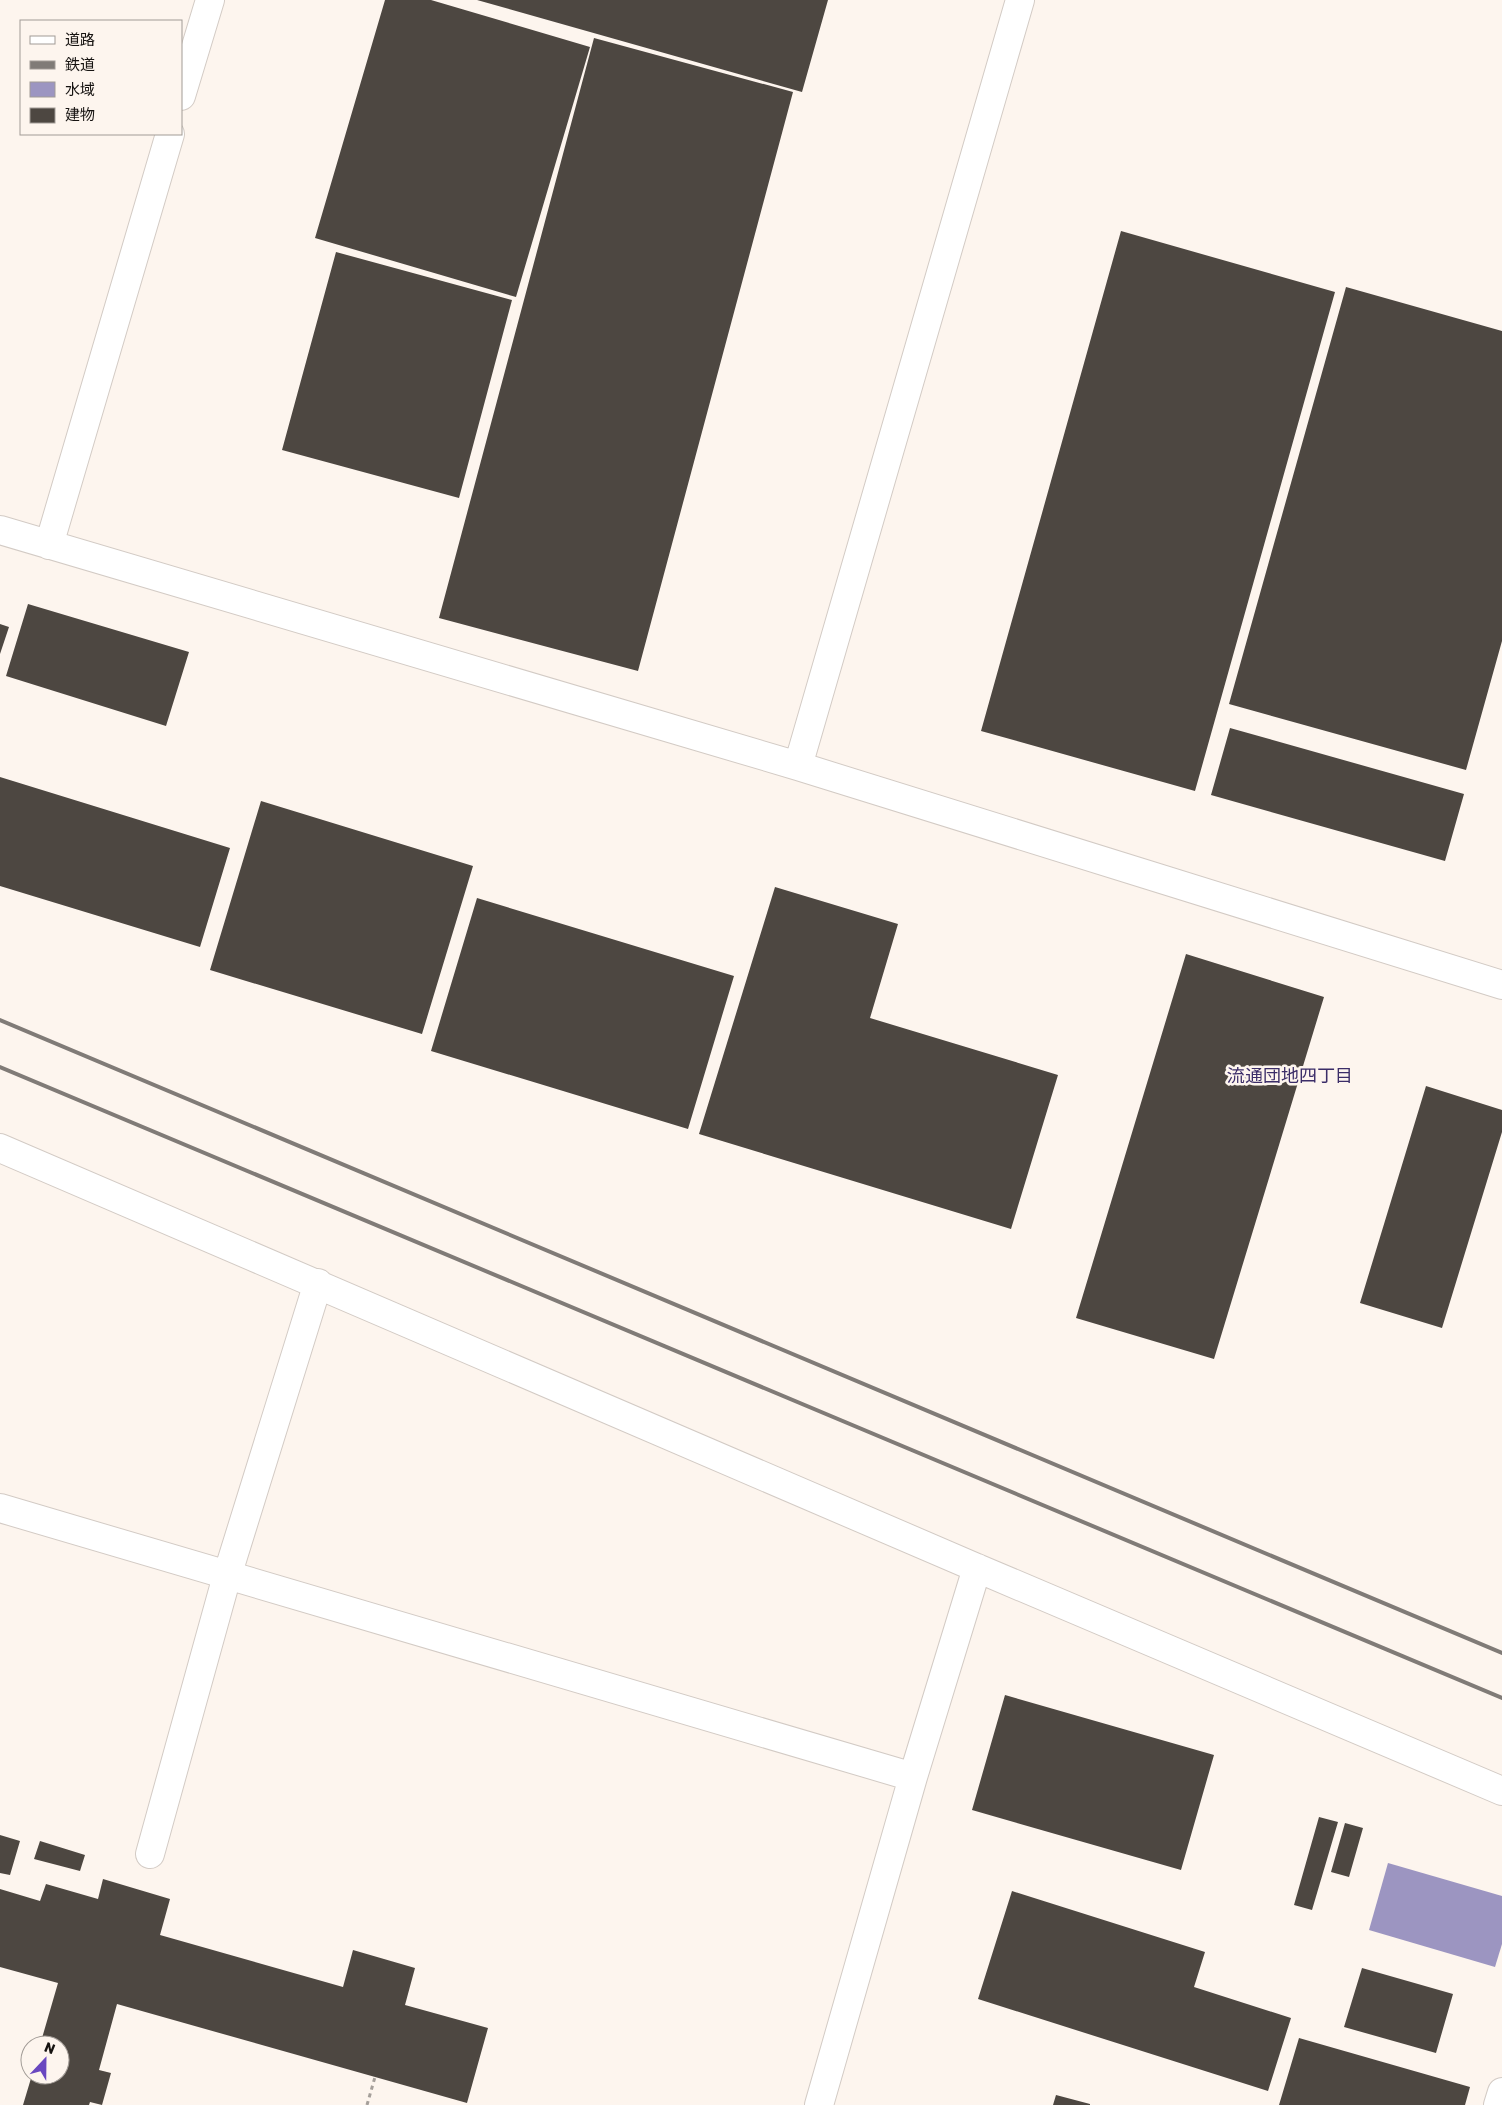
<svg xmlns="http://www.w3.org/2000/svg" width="1502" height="2105" font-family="Rubik,'Noto Sans JP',sans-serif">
  <rect width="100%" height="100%" fill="#fdf5ee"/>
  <path fill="#9c95c1" d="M1388,1863L1502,1896V1944L1495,1967L1369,1930Z"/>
  <path fill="#4d4741" d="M385,0H431L590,47L516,297L315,238Z
    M477,0H828L802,92Z
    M594,38L793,92L638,671L439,618Z
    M1121,231L1335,292L1195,791L981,731Z
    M336,252L512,300L459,498L282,450Z
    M1346,287L1502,331V641L1466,770L1229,704Z
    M28,604L189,652L166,726L6,676Z
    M0,624L9,627L0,654Z
    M1230,728L1464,794L1445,861L1211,795Z
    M0,777L230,848L200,947L0,886Z
    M261,801L473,866L422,1034L210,970Z
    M775,887L898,924L870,1018L1058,1075L1011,1229L699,1134Z
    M477,898L734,976L688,1129L431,1051Z
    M1186,954L1324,997L1214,1359L1076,1318Z
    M1426,1086L1502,1110V1132L1442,1328L1360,1303Z
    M1005,1695L1214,1755L1181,1870L972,1810Z
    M1319,1817L1338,1822L1312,1910L1294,1905Z
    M1345,1823L1363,1828L1349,1877L1331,1872Z
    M0,1835L20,1841L10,1875L0,1873Z
    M40,1841L85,1855L80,1871L34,1859Z
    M103,1879L170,1899L160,1935L343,1987L353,1950L415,1968L405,2005L488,2028L467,2103L117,2004L99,2070L111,2073L102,2105L90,2102L89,2105H23L32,2075H60V2045H40L58,1983L0,1967V1889L40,1901L46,1884L98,1899Z
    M1012,1891L1205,1952L1194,1987L1291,2018L1268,2091L978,1999Z
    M1362,1968L1453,1994L1436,2053L1344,2027Z
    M1299,2038L1470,2087L1465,2105H1279Z
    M1056,2095L1090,2104V2105H1053Z"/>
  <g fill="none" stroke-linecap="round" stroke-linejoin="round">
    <defs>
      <path id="minor" d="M181,96L210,0
        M0,530L798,766L1502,985
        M49,545L170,134
        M798,766L1020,0
        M0,1148L977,1568L1502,1791
        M0,1508L913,1777
        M150,1854L227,1576L318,1283
        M819,2105L913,1777L977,1568
        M1498,2105L1502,2092"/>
    </defs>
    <use href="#minor" stroke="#d3cbc5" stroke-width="30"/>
    <path stroke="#a59f9a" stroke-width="3" stroke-dasharray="4 4" stroke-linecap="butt" d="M367,2105L375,2077"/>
    <use href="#minor" stroke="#fff" stroke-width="28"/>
    <path stroke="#807b77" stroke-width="4" d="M0,1020L1502,1653
      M0,1067L1502,1698"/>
  </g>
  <g text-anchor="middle" stroke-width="5" stroke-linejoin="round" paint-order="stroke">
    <g font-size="18" fill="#3b2d68" stroke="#fdf5ee">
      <text x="1290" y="1082">流通団地四丁目</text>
    </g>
  </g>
  <rect x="20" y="20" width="162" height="115" fill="#fdf5ee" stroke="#a19b96"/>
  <rect x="30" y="36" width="25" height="8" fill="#ffffff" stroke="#a19b96"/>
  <text x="65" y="45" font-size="15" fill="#161311">道路</text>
  <rect x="30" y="61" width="25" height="8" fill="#807b77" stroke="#a19b96"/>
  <text x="65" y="70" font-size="15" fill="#161311">鉄道</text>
  <rect x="30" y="82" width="25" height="15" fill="#9c95c1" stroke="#a19b96"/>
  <text x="65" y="95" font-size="15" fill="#161311">水域</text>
  <rect x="30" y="108" width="25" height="15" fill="#4d4741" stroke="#a19b96"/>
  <text x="65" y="120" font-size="15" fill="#161311">建物</text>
  <g transform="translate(45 2060) rotate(22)"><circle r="24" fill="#fdf5ee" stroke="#a19b96"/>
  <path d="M0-4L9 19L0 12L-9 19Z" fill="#6947c0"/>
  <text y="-8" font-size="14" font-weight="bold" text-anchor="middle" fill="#161311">N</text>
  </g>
</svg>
